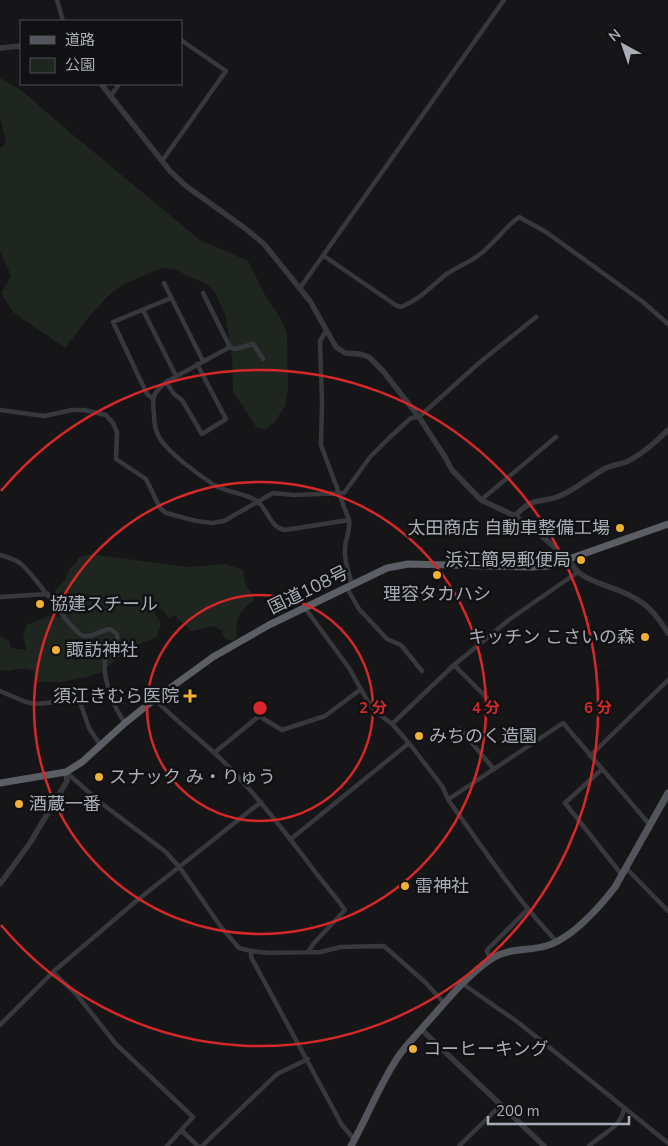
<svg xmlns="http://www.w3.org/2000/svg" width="668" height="1146" font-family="'Nunito Sans','Noto Sans JP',sans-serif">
  <rect width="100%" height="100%" fill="#161618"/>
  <path fill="#1e261f" d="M0,78L21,90L72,134L200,240L248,261L267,299L280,317L287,332L288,389L285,406L274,423L264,430L256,427L233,391L232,357L226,317L214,291L206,284L176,270L162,268L126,283L111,293L92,313L65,348L13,312L1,293L11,276L0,250V148L6,143L0,117Z
    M89,554L188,567L225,564L243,570L246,586L252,592L254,601C238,611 236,619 237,637L233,641L225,639L222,631L214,626L191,631L174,615L169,618L163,610L155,607L154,611L161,624L157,637L134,646L101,672L87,677L61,682H37L34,671C21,664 12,674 0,670V636L9,641L11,648L26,650L23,635L27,625L48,616L61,617L66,612L52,594L65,580L70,568L76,563L78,558Z"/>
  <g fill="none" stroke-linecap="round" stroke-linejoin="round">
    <path stroke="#37383d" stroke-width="4.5" d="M57,0L63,21
      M110,97L119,84
      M162,161L226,71L181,40
      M324,256L397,306L401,307C419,300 431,287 445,275C456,267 469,263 479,255C494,244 504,228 519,217L546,232L643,302L668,324
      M164,283L203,361
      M300,288L504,0
      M203,293L230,347
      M143,310L176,376
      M326,331L320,341L322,402L321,445L349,520C351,531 345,538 345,549C344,561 349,573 352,585
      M263,359L253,344L235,349L230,347L166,382C152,394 152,397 154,415C154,423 155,430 159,437C167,452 199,475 214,485C226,492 245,493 257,501C268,509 270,528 285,530L349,520
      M166,382L174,394L182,400L202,434L226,419L197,364
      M152,398L147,394L113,322L171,298
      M0,410L44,416L72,410H84L106,415L113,423L117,432L116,459L146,479L160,508L166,513L196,521L212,523L224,521L273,493L295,495L344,493L370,457L389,438L411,418L419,417L479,363L536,317
      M481,500L556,437
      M0,555C7,557 15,559 21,564C36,575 73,635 84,636C93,637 102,630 110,629L117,634C119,645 109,648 106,657C100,674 115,710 125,723
      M347,588L359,609L387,639L401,645L422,671
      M0,597L48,594
      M305,608L349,668L370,705L380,715L392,724L409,743L442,786L449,801C484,849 516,899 557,942
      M454,665L487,698
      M0,691L26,702L35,704L77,700L80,702L89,728L101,746
      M155,699C177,723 205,742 228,766C257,796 282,828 307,861C319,878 333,893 345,910L314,943L308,952
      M392,724L454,665L510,619L578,572
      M460,729L493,768
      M214,753L259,716L282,730L325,716L361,689
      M590,756L668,680
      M602,769L565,803L622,875
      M66,772L101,803L166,852L180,868L221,927L239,948L251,951L268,953L320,952L341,947L384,946L426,983L444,1003
      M449,799L563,723L650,825
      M291,839L409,743
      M626,868L668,911
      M251,951V957L342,1125L355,1140
      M491,959L487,952V950L528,909
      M53,972L77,995L116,1044L193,1117L167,1146
      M463,984L519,1023L668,1143
      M0,1025L53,972L135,902L261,802
      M182,1131L198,1146
      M202,1146L277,1074L308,1059
      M459,1146L501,1105
      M589,1146C602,1134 621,1127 624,1109"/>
    <path stroke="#37383d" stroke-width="5.5" d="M0,48L21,46
      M101,84L170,171L186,186L246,229L264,244L310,301L336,347L345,353L360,354L369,357L383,371L419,417L445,457L452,470L481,500L515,516C535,494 541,505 562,495C577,488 590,477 604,469C611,465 618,465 626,462C642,455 656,442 668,430
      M515,516C534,529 552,544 568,560C572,564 574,568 578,572C590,582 606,585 620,591C645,601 654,611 668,633
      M0,884L30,843L67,781L66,772
      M421,1029L544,1146"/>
    <path stroke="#53555c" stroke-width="7" d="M351,1146C366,1119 377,1091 393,1065C401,1050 413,1039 424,1026C444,1004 466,976 491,959C507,948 528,951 546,946C571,939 599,908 615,887L668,793"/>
    <path stroke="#5b5e65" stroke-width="7" d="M0,783L66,772L82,762L125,723L155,699L213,657L269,625L387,568L408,564L531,567L549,566L668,524"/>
  </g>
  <g fill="none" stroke="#d62828" stroke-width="2.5">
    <circle cx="260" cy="708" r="113"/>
    <circle cx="260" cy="708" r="226"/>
    <path d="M1 491A338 338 0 1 1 1 925"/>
  </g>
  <g fill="#f2b134" stroke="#111113" stroke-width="2">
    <circle cx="620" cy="528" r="5"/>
    <circle cx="581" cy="560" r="5"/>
    <circle cx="437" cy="575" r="5"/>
    <circle cx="40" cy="604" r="5"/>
    <circle cx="645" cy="637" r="5"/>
    <circle cx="56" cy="650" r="5"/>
    <path d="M187.5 688.5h5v5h5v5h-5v5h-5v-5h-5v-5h5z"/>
    <circle cx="419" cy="736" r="5"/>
    <circle cx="99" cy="777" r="5"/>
    <circle cx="19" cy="804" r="5"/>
    <circle cx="405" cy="886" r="5"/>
    <circle cx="413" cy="1049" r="5"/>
  </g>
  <g text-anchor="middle" stroke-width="5" stroke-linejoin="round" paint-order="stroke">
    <g font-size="18" fill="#a8adb8" stroke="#111113" text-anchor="start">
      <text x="610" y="534" text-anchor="end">太田商店 自動車整備工場</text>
      <text x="571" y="566" text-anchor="end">浜江簡易郵便局</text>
      <text x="437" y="600" text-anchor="middle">理容タカハシ</text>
      <text x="50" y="610">協建スチール</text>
      <text x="635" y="643" text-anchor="end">キッチン こさいの森</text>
      <text x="66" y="656">諏訪神社</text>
      <text x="179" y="702" text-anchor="end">須江きむら医院</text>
      <text x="429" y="742">みちのく造園</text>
      <text x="109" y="783">スナック み・りゅう</text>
      <text x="29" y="810">酒蔵一番</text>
      <text x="415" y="892">雷神社</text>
      <text x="423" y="1055">コーヒーキング</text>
    </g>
    <g font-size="18" fill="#a8adb8" stroke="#111113">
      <text transform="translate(308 590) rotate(-26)" y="6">国道108号</text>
    </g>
  </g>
  <circle cx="260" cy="708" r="8" fill="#d62828" stroke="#111113" stroke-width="2.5"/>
  <g font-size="15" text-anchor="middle" font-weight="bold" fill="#d62828" stroke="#111113" stroke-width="5" stroke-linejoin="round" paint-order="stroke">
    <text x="373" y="713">2 分</text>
    <text x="486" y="713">4 分</text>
    <text x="598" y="713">6 分</text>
  </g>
  <rect x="20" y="20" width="162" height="65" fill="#111113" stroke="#4d4f55"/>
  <rect x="30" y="36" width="25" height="8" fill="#53555c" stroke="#4d4f55"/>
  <text x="65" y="45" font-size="15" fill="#a8adb8">道路</text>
  <rect x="30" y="58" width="25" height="15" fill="#1e261f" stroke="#4d4f55"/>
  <text x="65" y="70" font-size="15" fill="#a8adb8">公園</text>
  <g transform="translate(623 45) rotate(320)" stroke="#111113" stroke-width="4" paint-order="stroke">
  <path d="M0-4L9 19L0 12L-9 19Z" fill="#a8adb8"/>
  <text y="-8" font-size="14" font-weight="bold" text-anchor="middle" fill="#a8adb8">N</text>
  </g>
  <path d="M488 1116v8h141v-8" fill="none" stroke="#a8adb8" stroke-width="2.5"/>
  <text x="496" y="1116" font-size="15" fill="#a8adb8" stroke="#111113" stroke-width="4" paint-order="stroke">200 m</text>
</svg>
